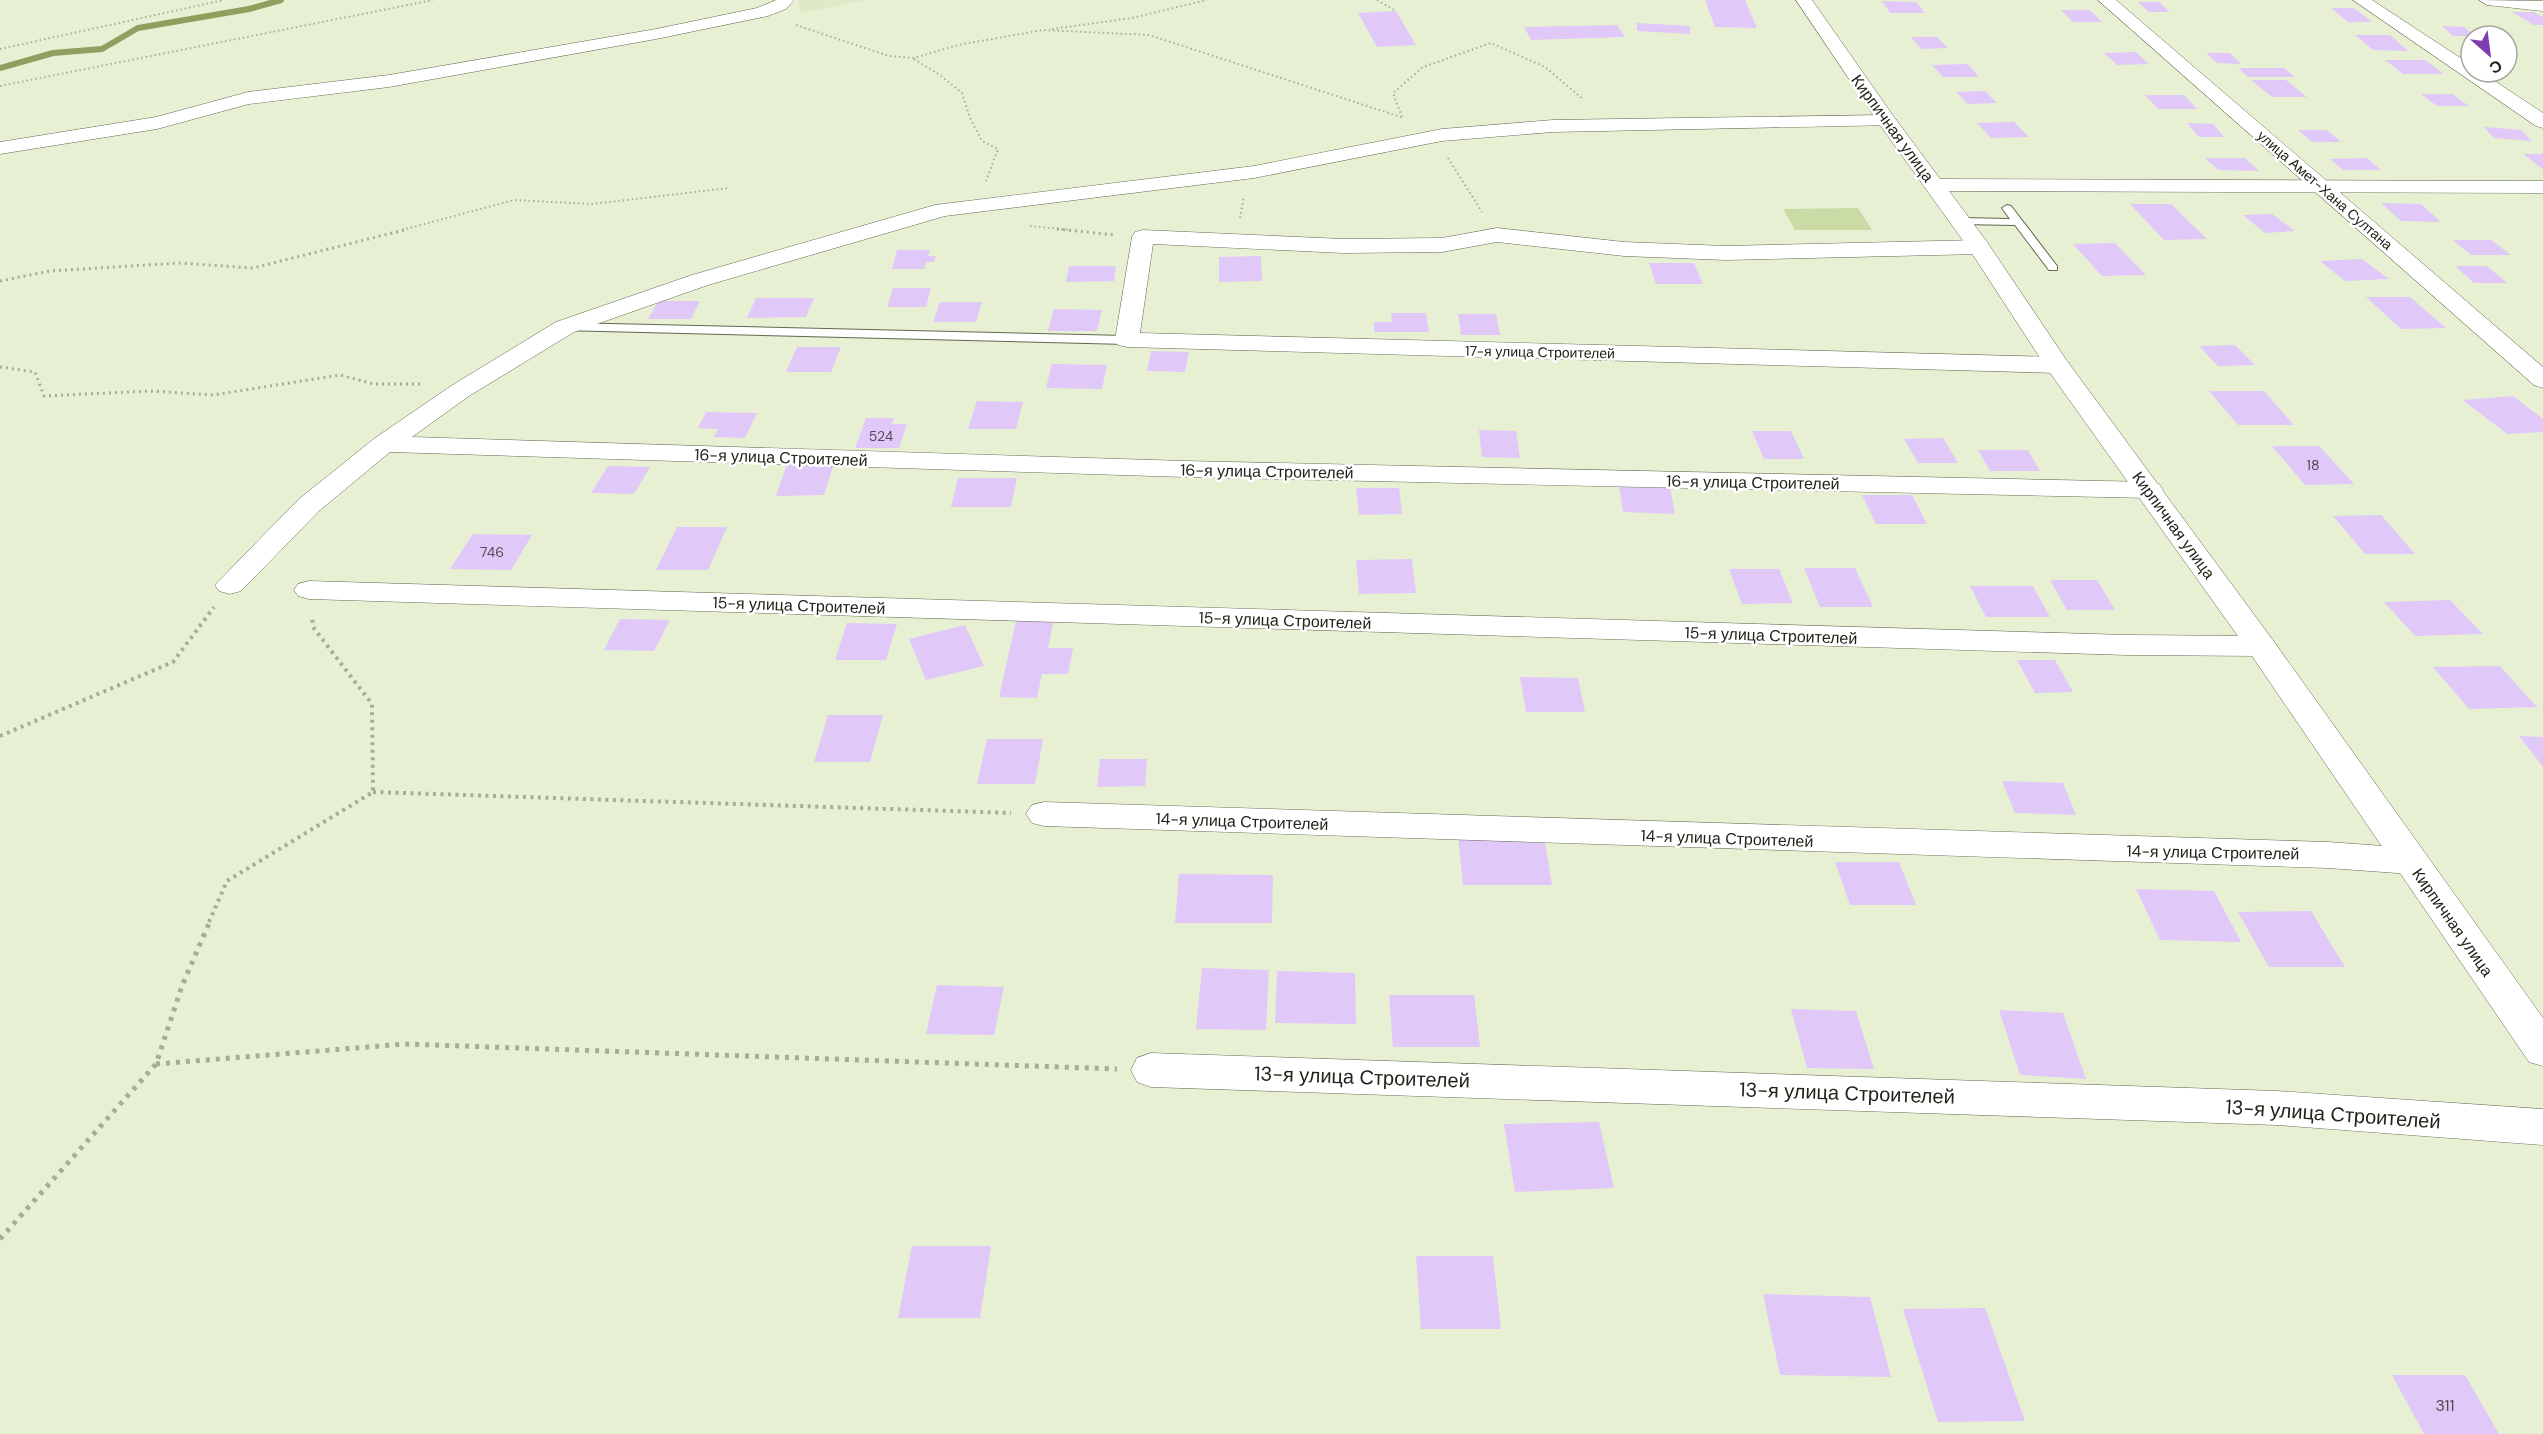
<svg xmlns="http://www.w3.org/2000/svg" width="2543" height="1434" font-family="'DM Sans',sans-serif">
  <rect width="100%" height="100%" fill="#e8f0d4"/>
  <path fill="#dee9c5" d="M798,0H866L801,13Z"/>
  <path fill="#cbdba5" d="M1858,208L1872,230H1795L1783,209Z"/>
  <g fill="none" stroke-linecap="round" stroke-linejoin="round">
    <path stroke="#8e9f5f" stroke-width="6" d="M0,68L53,53L102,49L138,28L249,9L281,0"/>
  </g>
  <path fill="#e0c8f9" d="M1705,0H1745L1757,28L1715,27Z
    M1882,1L1916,2L1925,13H1890Z
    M2138,2H2159L2170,12H2149Z
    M2331,8H2354L2372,22H2348Z
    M2061,10H2090L2102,22H2073Z
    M1396,11L1416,45L1377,47L1358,13Z
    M2512,12H2534L2543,17V25H2534Z
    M1637,23L1690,26V34L1637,31Z
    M1617,25L1625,37L1531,40L1524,27Z
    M2442,26L2464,27L2475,36H2453Z
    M2355,35H2390L2408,51L2373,50Z
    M1911,37H1937L1948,48L1921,49Z
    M2136,52L2149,64L2117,65L2104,53Z
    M2206,53H2230L2241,64L2217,63Z
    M2385,60H2425L2444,74H2403Z
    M1968,64L1979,77H1943L1932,65Z
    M2238,68H2284L2295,77H2248Z
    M2251,80H2286L2307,97H2272Z
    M1985,91L1997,103L1968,104L1956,92Z
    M2421,94H2452L2469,106H2437Z
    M2145,95H2184L2197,109H2158Z
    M2014,122L2029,137L1991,138L1977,123Z
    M2187,123L2213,124L2224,137H2199Z
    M2484,127L2521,130L2532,141L2494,138Z
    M2298,130H2327L2341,142H2312Z
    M2523,154H2543V169Z
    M2205,158H2245L2259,171L2218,170Z
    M2367,158L2381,170H2343L2330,159Z
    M2381,203L2421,204L2441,222L2401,221Z
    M2130,204H2171L2207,239L2164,240Z
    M2272,214L2295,231L2265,233L2243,215Z
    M2453,240H2491L2511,255H2471Z
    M2115,243L2146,275L2102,276L2073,244Z
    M897,250H930L928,256H936L934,262H926L924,269H892Z
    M1261,256L1262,281L1219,282V257Z
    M2362,259L2389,279L2345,281L2320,261Z
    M1649,263H1694L1703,284H1656Z
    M1069,266H1116L1114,281L1066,282Z
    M2455,266H2487L2507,283H2474Z
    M893,288H931L926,307H887Z
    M2366,297H2410L2446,328L2401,329Z
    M756,298H814L806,317L747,318Z
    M658,301H700L691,319H648Z
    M940,302H982L976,322H933Z
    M1054,309L1102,310L1097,331H1048Z
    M1391,313H1426L1429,332H1374V322H1392Z
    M1458,314H1496L1500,335H1461Z
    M2235,345L2255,365L2218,366L2199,346Z
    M797,347H841L831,372H786Z
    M1151,351L1189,352L1185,372L1147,371Z
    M1052,364L1107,365L1102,389L1046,388Z
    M2209,391H2264L2294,425H2238Z
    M2513,396L2543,419V432L2507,434L2463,400Z
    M977,401L1023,402L1016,429H968Z
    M706,412L757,413L745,438L714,437L718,429L698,428Z
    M866,418H894L892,424H907L899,448H855Z
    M1479,430L1516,431L1520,458L1482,457Z
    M1752,431H1791L1804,459H1764Z
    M1943,438L1958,463H1918L1904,439Z
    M2272,446H2319L2354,484L2305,485Z
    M1978,450H2028L2040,471H1990Z
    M834,463L824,495L776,496L787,464Z
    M608,466L650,467L634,494L591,493Z
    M958,478H1017L1011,507H951Z
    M1619,485L1670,487L1675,514L1623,512Z
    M1356,488H1399L1402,514L1359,515Z
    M1862,495H1912L1927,524H1876Z
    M2381,515L2415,554H2365L2333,516Z
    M677,527H727L708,570H656Z
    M473,534L532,535L511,570L450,569Z
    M1412,559L1416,593L1359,594L1356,560Z
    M1804,568H1855L1873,607H1820Z
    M1729,569H1779L1793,603L1742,604Z
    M2050,580H2097L2115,610H2067Z
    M1970,586H2033L2050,617H1986Z
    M2450,600L2483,634L2415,636L2384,602Z
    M1017,617H1054L1048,648H1073L1068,674H1042L1037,698L999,697Z
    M620,619L670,620L654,651L604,650Z
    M847,623L897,624L886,660H835Z
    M965,625L984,666L926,680L909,639Z
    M2017,660H2055L2073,692L2035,693Z
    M2500,666L2537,707L2469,709L2433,667Z
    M1520,677L1578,678L1585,712H1526Z
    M828,715H883L870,762H814Z
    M2519,736L2543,737V767Z
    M987,739H1043L1035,784H977Z
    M1100,759H1147L1145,786L1097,787Z
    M2002,781L2063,783L2076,815L2015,813Z
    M1458,837H1544L1552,885H1463Z
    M1835,862H1899L1916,905H1850Z
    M1179,874L1273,875L1272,923H1175Z
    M2136,889L2214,891L2241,942L2160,940Z
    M2311,911L2345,967H2269L2238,912Z
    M1202,968L1269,970L1266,1030L1196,1029Z
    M1277,971L1355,973L1356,1024L1275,1023Z
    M937,985L1004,987L994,1035L926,1034Z
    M1389,995H1474L1480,1047H1393Z
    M1791,1009L1856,1011L1874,1069L1807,1068Z
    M1999,1010L2063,1013L2086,1079L2020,1075Z
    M1599,1122L1614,1188L1515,1192L1504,1124Z
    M912,1246H991L980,1318H898Z
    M1416,1256H1493L1501,1329H1421Z
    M1763,1294L1870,1297L1891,1377L1780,1375Z
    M1985,1308L2025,1421L1938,1422L1903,1309Z
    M2392,1375H2465L2499,1434H2424Z"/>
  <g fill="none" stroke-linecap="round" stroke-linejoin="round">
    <defs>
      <path id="service" d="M2007,205L2011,206L2057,266V270H2049L2015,225L1960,224L1955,221L1960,218L2010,219L2002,208Z
        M565,323L1127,336L1133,340L1127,344L561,330V324Z"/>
      <path id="minor" d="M776,0H794L786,9L768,16L656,39L389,87L249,104L157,129L0,154V142L156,117L248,92L389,75L656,29L757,8Z
        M2098,0H2116L2543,367V388L2534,385Z
        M2353,0H2372L2471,65V72H2481L2543,113V128L2536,126Z
        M2479,0L2543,1V11L2487,5Z
        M1887,115L1894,117L1897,121L1894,125L1553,132L1442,141L1254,178L945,216L708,285L574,332L469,396L412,437L1185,461L2149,482L2159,484L2163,490L2159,496L2149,498L1185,477L390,452L319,511L241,591L230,594L219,591L215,585L299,499L375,438L451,386L556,322L692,275L935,205L1254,166L1442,129L1553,120Z
        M1497,228L1624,242L1726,246L1979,240L1987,242L1990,247L1987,252L1979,254L1726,260L1624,256L1497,242L1442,252L1343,253L1153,244L1140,333L2057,357L2066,360L2070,365L2066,370L2057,373L1127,347L1118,345L1115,340L1132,237L1135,232L1143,230L1343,239L1442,238Z
        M309,581L2127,635L2261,636L2272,639L2277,646L2272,653L2261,656L2127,655L309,599L298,596L294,590L298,584Z
        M1044,802L2328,842L2411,848L2424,852L2429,861L2424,870L2411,874L2328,868L1044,826L1032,823L1026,814L1032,805Z
        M1151,1053L2277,1091L2543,1109V1145L2277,1125L1151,1087L1137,1082L1131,1070L1137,1058Z"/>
      <path id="tertiary" d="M1934,179L2543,181V193L1934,191L1927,189L1923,185L1927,181Z"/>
      <path id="secondary" d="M1796,0H1812L1894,117L1987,242L2067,361L2272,639L2543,1018V1066L2529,1062L2250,653L2048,370L1969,249L1880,125Z"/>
    </defs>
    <use href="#service" stroke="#60684f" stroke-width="2"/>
    <use href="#minor" stroke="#60684f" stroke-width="1"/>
    <use href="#tertiary" stroke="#60684f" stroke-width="1"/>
    <use href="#secondary" stroke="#60684f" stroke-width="1"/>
    <path stroke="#a6ac96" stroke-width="2" stroke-dasharray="1.5 3" stroke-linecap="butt" d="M1377,0L1396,11
      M796,25L889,56L914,58L958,45L1043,30L1149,35L1401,117
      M1052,29L1132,18L1207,0
      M0,49L224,0
      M914,59L940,75L962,93L970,118L982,141L998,149L986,181
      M0,86L433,0
      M1402,117L1393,93L1423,67L1491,43L1545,67L1584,100
      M1448,158L1482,212
      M1240,218L1244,196
      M1030,226L1071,230
      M402,230L514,200L592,204L729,188"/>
    <path stroke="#a6ac96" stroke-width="3" stroke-dasharray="2 4" stroke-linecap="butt" d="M1057,229L1115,235
      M0,281L50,271L179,263L253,268L408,229
      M0,367L35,372L44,396L150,391L213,395L340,375L374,384H420"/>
    <path stroke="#a6ac96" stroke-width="4" stroke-dasharray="3 4.5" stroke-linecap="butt" d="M0,736L173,662L214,607
      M373,792L1011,813
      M209,922L227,881L373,792L372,704L313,627L312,617"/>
    <path stroke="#a6ac96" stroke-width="5" stroke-dasharray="4 6" stroke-linecap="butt" d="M156,1064L405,1044L1117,1069
      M0,1239L156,1064L182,986L210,921"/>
    <use href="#service" fill="#fff" fill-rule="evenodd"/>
    <use href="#minor" fill="#fff" fill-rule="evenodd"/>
    <use href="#tertiary" fill="#fff" fill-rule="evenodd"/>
    <use href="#secondary" fill="#fff" fill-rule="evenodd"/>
  </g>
  <g text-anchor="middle" stroke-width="5" stroke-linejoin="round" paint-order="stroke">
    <g font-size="14" fill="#212419" stroke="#fff">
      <text transform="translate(2325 190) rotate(41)" y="5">улица Амет-Хана Султана</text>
      <text transform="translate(1540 352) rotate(1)" y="5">17-я улица Строителей</text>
    </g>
    <g font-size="14" fill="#514d51">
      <text x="881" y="441">524</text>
      <text x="2313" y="470">18</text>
      <text x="492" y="557">746</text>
    </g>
    <g font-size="16" fill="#212419" stroke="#fff">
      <text transform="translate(1893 128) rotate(54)" y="6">Кирпичная улица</text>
      <text transform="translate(781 457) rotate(2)" y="6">16-я улица Строителей</text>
      <text transform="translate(1267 471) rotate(1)" y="6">16-я улица Строителей</text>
      <text transform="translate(1753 482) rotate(1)" y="6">16-я улица Строителей</text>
      <text transform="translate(2174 525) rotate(54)" y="6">Кирпичная улица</text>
      <text transform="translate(799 605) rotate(2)" y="6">15-я улица Строителей</text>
      <text transform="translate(1285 620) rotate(2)" y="6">15-я улица Строителей</text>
      <text transform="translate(1771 635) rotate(2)" y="6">15-я улица Строителей</text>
      <text transform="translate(1242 821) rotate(2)" y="6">14-я улица Строителей</text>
      <text transform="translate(1727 838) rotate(2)" y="6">14-я улица Строителей</text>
      <text transform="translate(2213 852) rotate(1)" y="6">14-я улица Строителей</text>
      <text transform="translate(2453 922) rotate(55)" y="6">Кирпичная улица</text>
    </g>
    <g font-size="16" fill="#514d51">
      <text x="2445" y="1411">311</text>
    </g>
    <g font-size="20" fill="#212419" stroke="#fff">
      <text transform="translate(1362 1077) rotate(2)" y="7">13-я улица Строителей</text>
      <text transform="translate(1847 1093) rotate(2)" y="7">13-я улица Строителей</text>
      <text transform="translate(2333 1114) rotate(4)" y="7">13-я улица Строителей</text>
    </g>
  </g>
  <g transform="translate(2489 54) rotate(152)"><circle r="28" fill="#ffffff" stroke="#a6a7a3" stroke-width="1.5"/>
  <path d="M0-4.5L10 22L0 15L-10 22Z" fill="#7e3cb0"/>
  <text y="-9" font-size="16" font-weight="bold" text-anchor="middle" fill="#212419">С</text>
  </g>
</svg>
